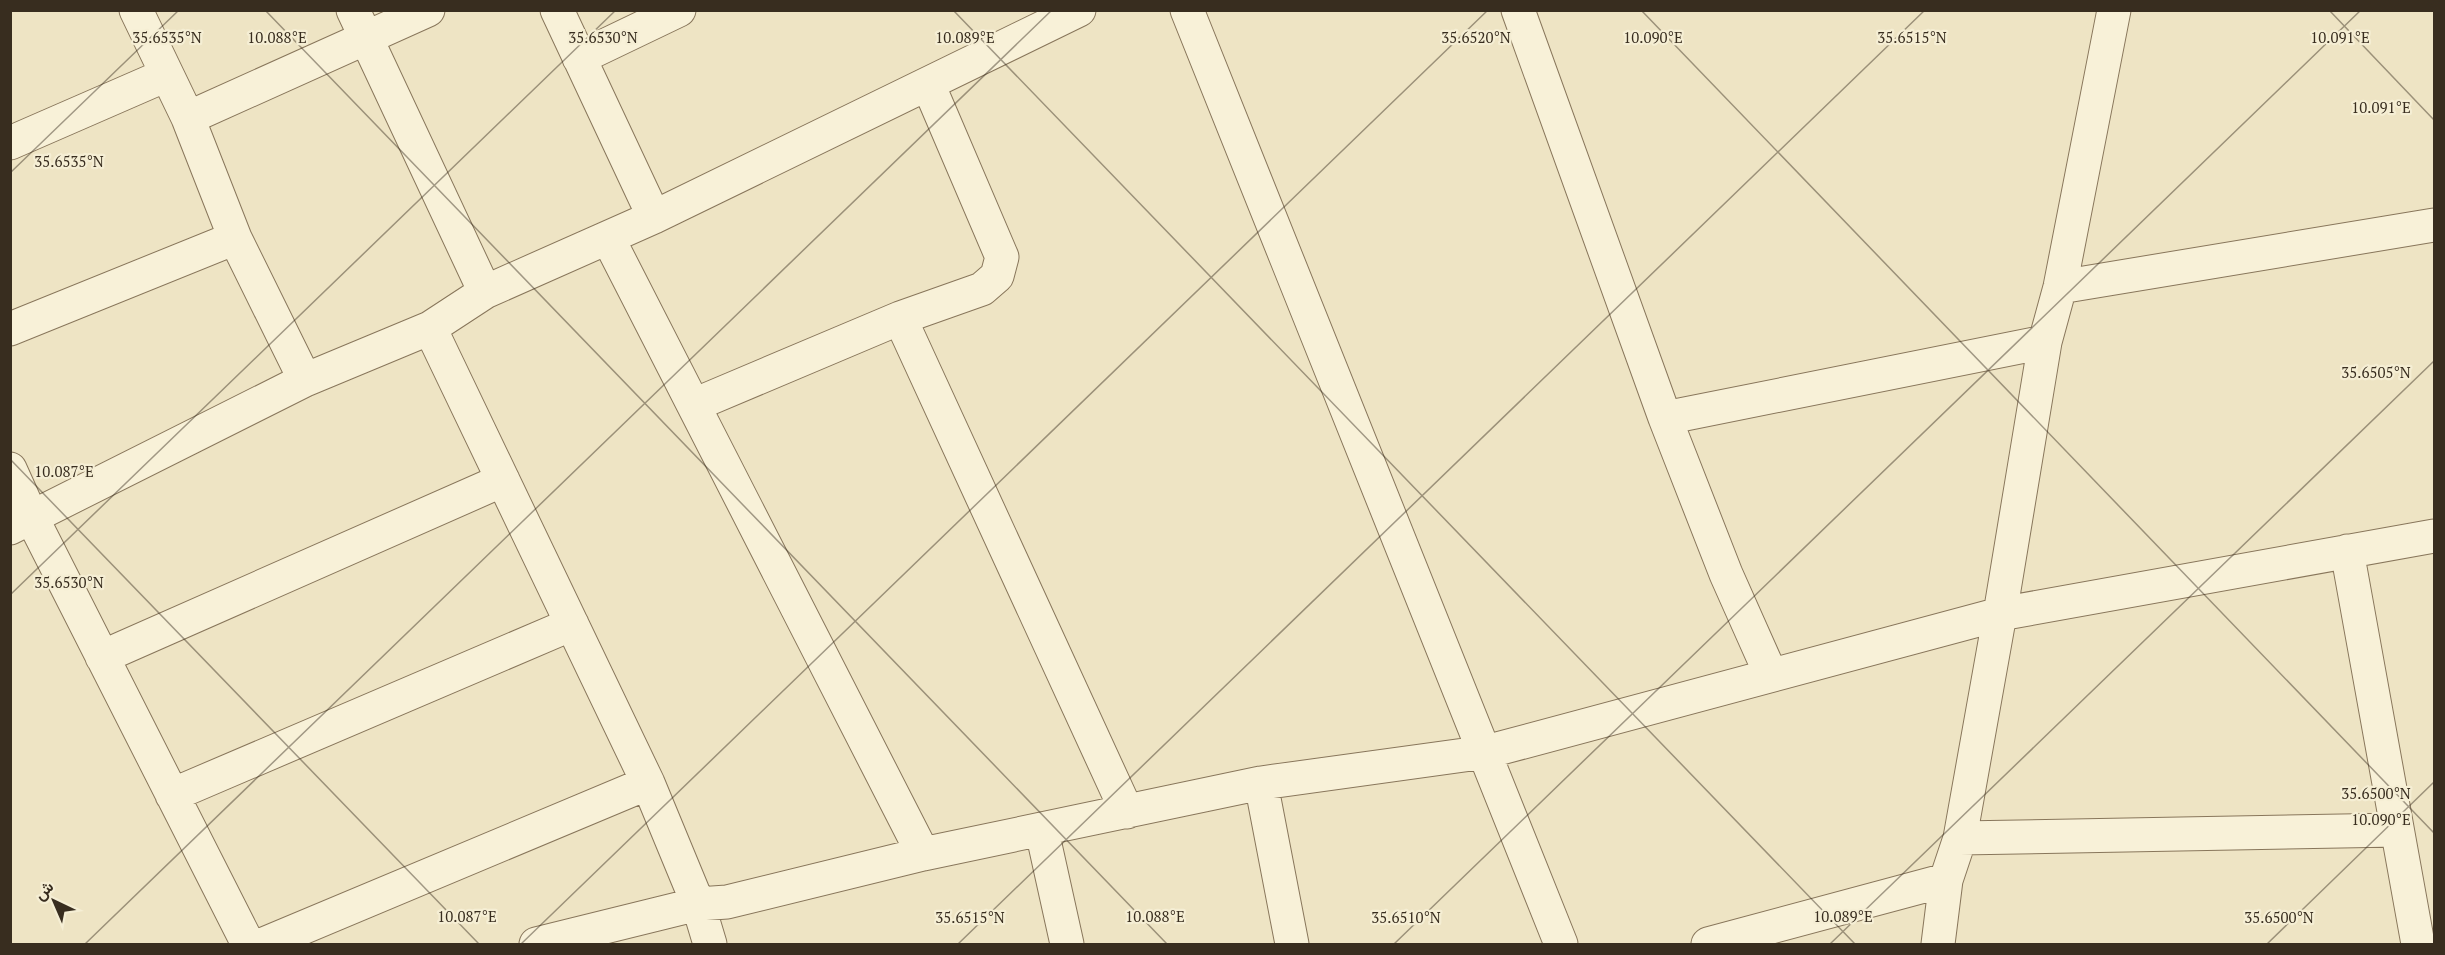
<svg xmlns="http://www.w3.org/2000/svg" width="2445" height="955" font-family="'PT Serif',Vazirmatn,serif">
  <rect width="100%" height="100%" fill="#eee4c4"/>
  <g fill="none" stroke-linecap="round" stroke-linejoin="round">
    <defs>
      <path id="minor" d="M136,10L188,118L235,238L305,380
        M353,10L485,292
        M557,10L654,217
        M1187,10L1561,944
        M1518,10L1665,418
        M579,58L679,10
        M928,84L1002,257L997,276L982,289L900,318L1127,812
        M188,118L428,10
        M10,143L166,75
        M608,238L923,854
        M2060,287L2434,225
        M430,328L648,783L698,904L710,944
        M10,329L235,238
        M694,405L900,318
        M10,469L32,518L248,944
        M10,528L305,380L430,328L485,292L654,217L1079,10
        M2347,551L2418,944
        M102,657L503,480
        M1771,675L1726,574L1665,418L2045,342
        M1261,783L1292,944
        M172,795L572,624
        M1042,831L1067,944
        M1960,838L2397,830
        M264,944L648,783
        M536,944L698,904L727,902L923,854L1261,783L1486,752L2000,614L2434,536
        M1708,944L1946,880
        M1938,944L1946,880L1960,838L2000,614L2045,342L2060,287L2114,10"/>
    </defs>
    <use href="#minor" stroke="#88765b" stroke-width="35"/>
    <use href="#minor" stroke="#f8f1d8" stroke-width="33"/>
  </g>
  <path fill="none" stroke="#382d1f" stroke-width="1.5" stroke-opacity="0.45" d="M265,10L1167,944M953,10L1855,944M1641,10L2434,833M2329,10L2434,120M10,173L179,10M10,459L479,944M10,595L616,10M85,944L1052,10M521,944L1488,10M958,944L1925,10M1394,944L2361,10M1830,944L2434,361M2267,944L2434,782"/>
  <g font-size="15" text-anchor="middle" fill="#382d1f" stroke="#f5eed4" stroke-width="4.5" stroke-linejoin="round" paint-order="stroke">
    <text x="167" y="43">35.6535°N</text>
    <text x="603" y="43">35.6530°N</text>
    <text x="1476" y="43">35.6520°N</text>
    <text x="1912" y="43">35.6515°N</text>
    <text x="965" y="43">10.089°E</text>
    <text x="277" y="43">10.088°E</text>
    <text x="1653" y="43">10.090°E</text>
    <text x="2340" y="43">10.091°E</text>
    <text x="2381" y="113">10.091°E</text>
    <text x="69" y="167">35.6535°N</text>
    <text x="2376" y="378">35.6505°N</text>
    <text x="64" y="477">10.087°E</text>
    <text x="69" y="588">35.6530°N</text>
    <text x="2376" y="799">35.6500°N</text>
    <text x="2381" y="825">10.090°E</text>
    <text x="467" y="922">10.087°E</text>
    <text x="1155" y="922">10.088°E</text>
    <text x="1843" y="922">10.089°E</text>
    <text x="970" y="923">35.6515°N</text>
    <text x="1406" y="923">35.6510°N</text>
    <text x="2279" y="923">35.6500°N</text>
  </g>
  <rect width="2445" height="955" fill="none" stroke="#382d1f" stroke-width="24"/>
  <g transform="translate(54 901) rotate(316)" stroke="#f5eed4" stroke-width="4.5" paint-order="stroke">
  <path d="M0-4.5L10 22L0 15L-10 22Z" fill="#382d1f"/>
  <text y="-9" font-size="16" font-weight="bold" text-anchor="middle" fill="#382d1f">ش</text>
  </g>
</svg>
